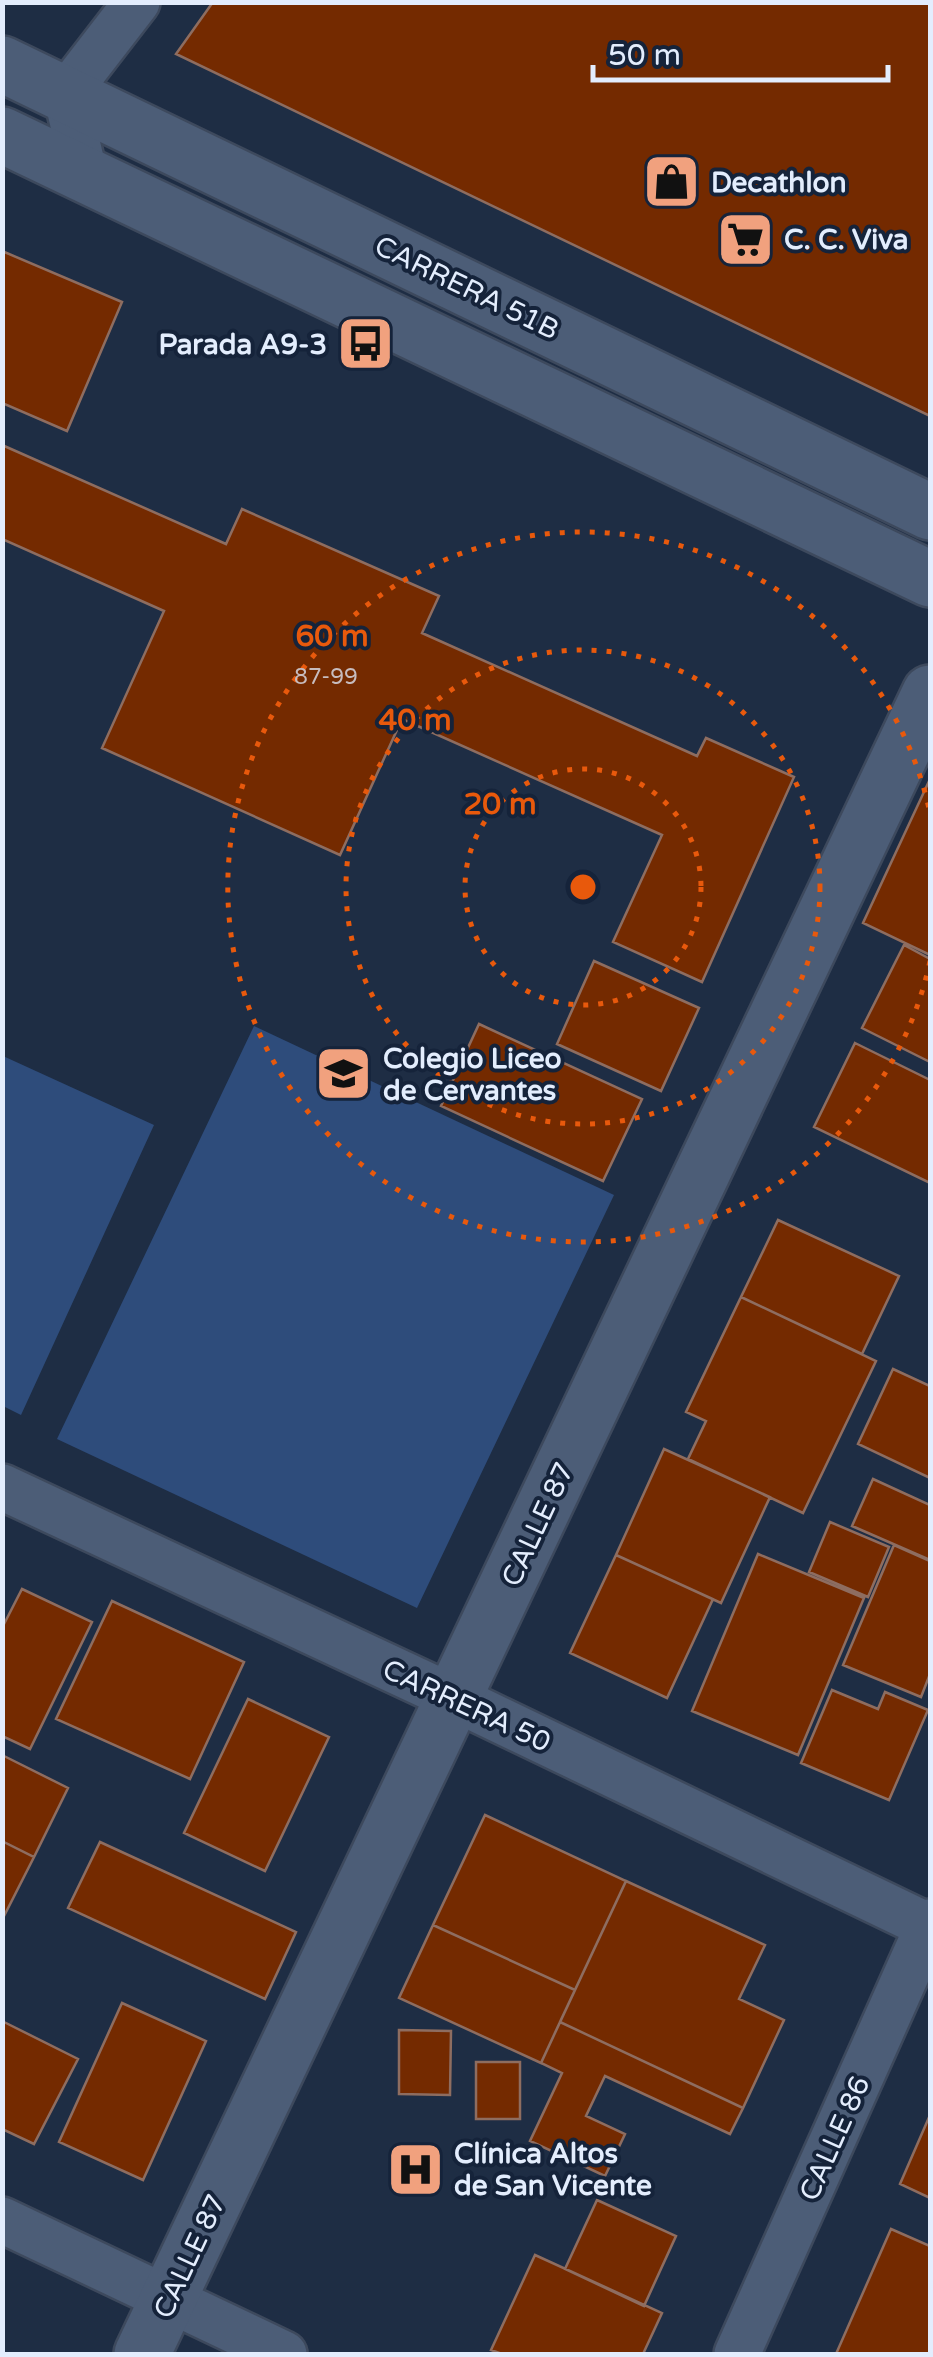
<svg xmlns="http://www.w3.org/2000/svg" width="933" height="2357" font-family="'Varela Round',sans-serif">
  <rect width="100%" height="100%" fill="#1e2d44"/>
  <path fill="#2e4c7b" d="M254,1026L614,1195L417,1608L57,1439Z
    M3,1056L154,1125L21,1415L3,1406Z"/>
  <path fill="#742a00" stroke="#8e6d60" stroke-width="2.5" d="M213,2H930V416L176,54Z
    M2,251L122,302L67,431L2,403Z
    M2,445L226,544L242,509L439,596L422,633L697,756L706,738L794,777L702,982L613,942L662,835L402,719L340,855L102,748L164,611L2,539Z
    M930,779V955L863,923Z
    M904,945L930,959V1062L862,1028Z
    M594,961L699,1008L661,1091L557,1044Z
    M479,1024L642,1099L603,1181L441,1106Z
    M855,1043L930,1080V1183L814,1127Z
    M778,1220L899,1276L862,1354L741,1297Z
    M741,1297L876,1361L803,1513L688,1459L706,1421L686,1412Z
    M893,1369L930,1386V1478L858,1444Z
    M664,1449L770,1497L721,1603L616,1555Z
    M873,1479L930,1505V1560L852,1526Z
    M830,1522L889,1547L868,1597L809,1572Z
    M894,1545L930,1561V1674L921,1697L843,1665Z
    M758,1554L864,1598L798,1755L692,1711Z
    M616,1555L713,1599L667,1698L570,1653Z
    M22,1589L92,1622L30,1749L2,1736V1628Z
    M112,1601L244,1662L190,1779L56,1719Z
    M832,1690L878,1709L885,1692L928,1710L889,1800L801,1763Z
    M248,1699L329,1737L265,1871L184,1833Z
    M2,1755L68,1788L34,1857L2,1841Z
    M485,1815L626,1881L575,1990L433,1925Z
    M2,1841L34,1857L4,1916L2,1915Z
    M100,1842L296,1932L265,1999L68,1908Z
    M626,1881L765,1945L739,1999L784,2020L743,2108L560,2022Z
    M433,1925L575,1990L541,2063L399,1998Z
    M122,2003L206,2041L143,2180L59,2142Z
    M2,2021L78,2059L34,2144L2,2129Z
    M560,2022L743,2108L730,2134L605,2076L586,2116L625,2134L605,2176L530,2141L562,2073L541,2063Z
    M399,2030L451,2031L450,2095L399,2094Z
    M476,2062H520V2119H476Z
    M930,2115V2198L900,2184Z
    M597,2200L676,2236L644,2306L565,2269Z
    M891,2229L930,2246V2354H836Z
    M535,2255L662,2313L643,2354H502L491,2350Z"/>
  <g fill="none" stroke-linecap="round" stroke-linejoin="round">
    <defs>
      <path id="minor" d="M84,172L66,94L137,2
        M2,1487L454,1698L930,1927
        M2,2220L284,2354
        M737,2354L930,1922"/>
      <path id="tertiary" d="M142,2354L930,693"/>
      <path id="secondary" d="M2,64L930,512
        M2,135L930,579"/>
    </defs>
    <use href="#minor" stroke="#3d495d" stroke-width="50"/>
    <use href="#tertiary" stroke="#3d495d" stroke-width="60"/>
    <use href="#secondary" stroke="#3d495d" stroke-width="60"/>
    <use href="#minor" stroke="#4c5d77" stroke-width="45"/>
    <use href="#tertiary" stroke="#4c5d77" stroke-width="55"/>
    <use href="#secondary" stroke="#4c5d77" stroke-width="55"/>
  </g>
  <g fill="none" stroke="#e8590c" stroke-width="5" stroke-dasharray="5 10">
    <circle cx="583" cy="887" r="118"/>
    <circle cx="583" cy="887" r="237"/>
    <path d="M930 961A355 355 0 1 1 930 813"/>
  </g>
  <defs>
    <symbol id="shop-square" viewBox="-11 -11 22 22"><rect x="-9" y="-9" width="18" height="18" rx="4" fill="#f1a17e" stroke="#15233a"/><path d="M-5-2.5h2.3a2.7 3.5 0 0 1 5.4 0H5L5.5 6h-11ZM-1.5-2.5h3a1.5 2.3 0 0 0-3 0Z" fill="#111"/></symbol>
    <symbol id="supermarket-square" viewBox="-11 -11 22 22"><rect x="-9" y="-9" width="18" height="18" rx="4" fill="#f1a17e" stroke="#15233a"/><path d="M-6-5.5h2.5l.6 2H6L4.5 2H-2.5L-4.4-4H-6ZM-1.5 3.2a1.3 1.3 0 1 0 .1 0ZM3 3.2a1.3 1.3 0 1 0 .1 0Z" fill="#111"/></symbol>
    <symbol id="bus-square" viewBox="-11 -11 22 22"><rect x="-9" y="-9" width="18" height="18" rx="4" fill="#f1a17e" stroke="#15233a"/><path d="M-5-6H5V4H4V6H2V4H-2V6H-4V4H-5ZM-3.5-4V0h7V-4ZM-3.5 1.2v1.5H-2V1.2ZM2 1.2v1.5H3.5V1.2Z" fill="#111"/></symbol>
    <symbol id="school-square" viewBox="-11 -11 22 22"><rect x="-9" y="-9" width="18" height="18" rx="4" fill="#f1a17e" stroke="#15233a"/><path d="M0-5L7-2L0 1L-7-2ZM-4 1L0 2.5L4 1V4Q0 6-4 4Z" fill="#111"/></symbol>
    <symbol id="hospital-square" viewBox="-11 -11 22 22"><rect x="-9" y="-9" width="18" height="18" rx="4" fill="#f1a17e" stroke="#15233a"/><path d="M-5-5h3v3.5h4V-5h3V5h-3V1.5h-4V5h-3Z" fill="#111"/></symbol>
  </defs>
  <g fill-rule="evenodd">
    <use href="#shop-square" x="640" y="150" width="63" height="63"/>
    <use href="#supermarket-square" x="714" y="208" width="63" height="63"/>
    <use href="#bus-square" x="334" y="312" width="63" height="63"/>
    <use href="#school-square" x="312" y="1042" width="63" height="63"/>
    <use href="#hospital-square" x="384" y="2138" width="63" height="63"/>
  </g>
  <g text-anchor="middle" stroke-width="8" stroke-linejoin="round" paint-order="stroke">
    <g font-size="22" fill="#c7bcbe">
      <text x="326" y="684">87-99</text>
    </g>
    <g font-size="28" font-weight="bold" fill="#e3edfd" stroke="#15233a" text-anchor="start">
      <text x="711" y="192">Decathlon</text>
      <text x="784" y="249">C. C. Viva</text>
      <text x="327" y="354" text-anchor="end">Parada A9-3</text>
      <text x="383" y="1068">Colegio Liceo<tspan x="383" dy="32">de Cervantes</tspan></text>
      <text x="454" y="2163">Clínica Altos<tspan x="454" dy="32">de San Vicente</tspan></text>
    </g>
    <g font-size="28" fill="#e3edfd" stroke="#15233a">
      <text transform="translate(467 287) rotate(26)" y="10">CARRERA 51B</text>
      <text transform="translate(537 1524) rotate(-65)" y="10">CALLE 87</text>
      <text transform="translate(467 1705) rotate(25)" y="10">CARRERA 50</text>
      <text transform="translate(834 2138) rotate(-66)" y="10">CALLE 86</text>
      <text transform="translate(189 2256) rotate(-65)" y="10">CALLE 87</text>
    </g>
  </g>
  <circle cx="583" cy="887" r="15" fill="#e8590c" stroke="#15233a" stroke-width="5"/>
  <g font-size="30" text-anchor="middle" font-weight="bold" fill="#e8590c" stroke="#15233a" stroke-width="8" stroke-linejoin="round" paint-order="stroke">
    <text x="332" y="646">60 m</text>
    <text x="415" y="730">40 m</text>
    <text x="500" y="814">20 m</text>
  </g>
  <rect width="933" height="2357" fill="none" stroke="#e3edfd" stroke-width="10"/>
  <path d="M593 65v15h295v-15" fill="none" stroke="#e3edfd" stroke-width="5"/>
  <text x="608" y="65" font-size="30" fill="#e3edfd" stroke="#15233a" stroke-width="8" paint-order="stroke">50 m</text>
</svg>
